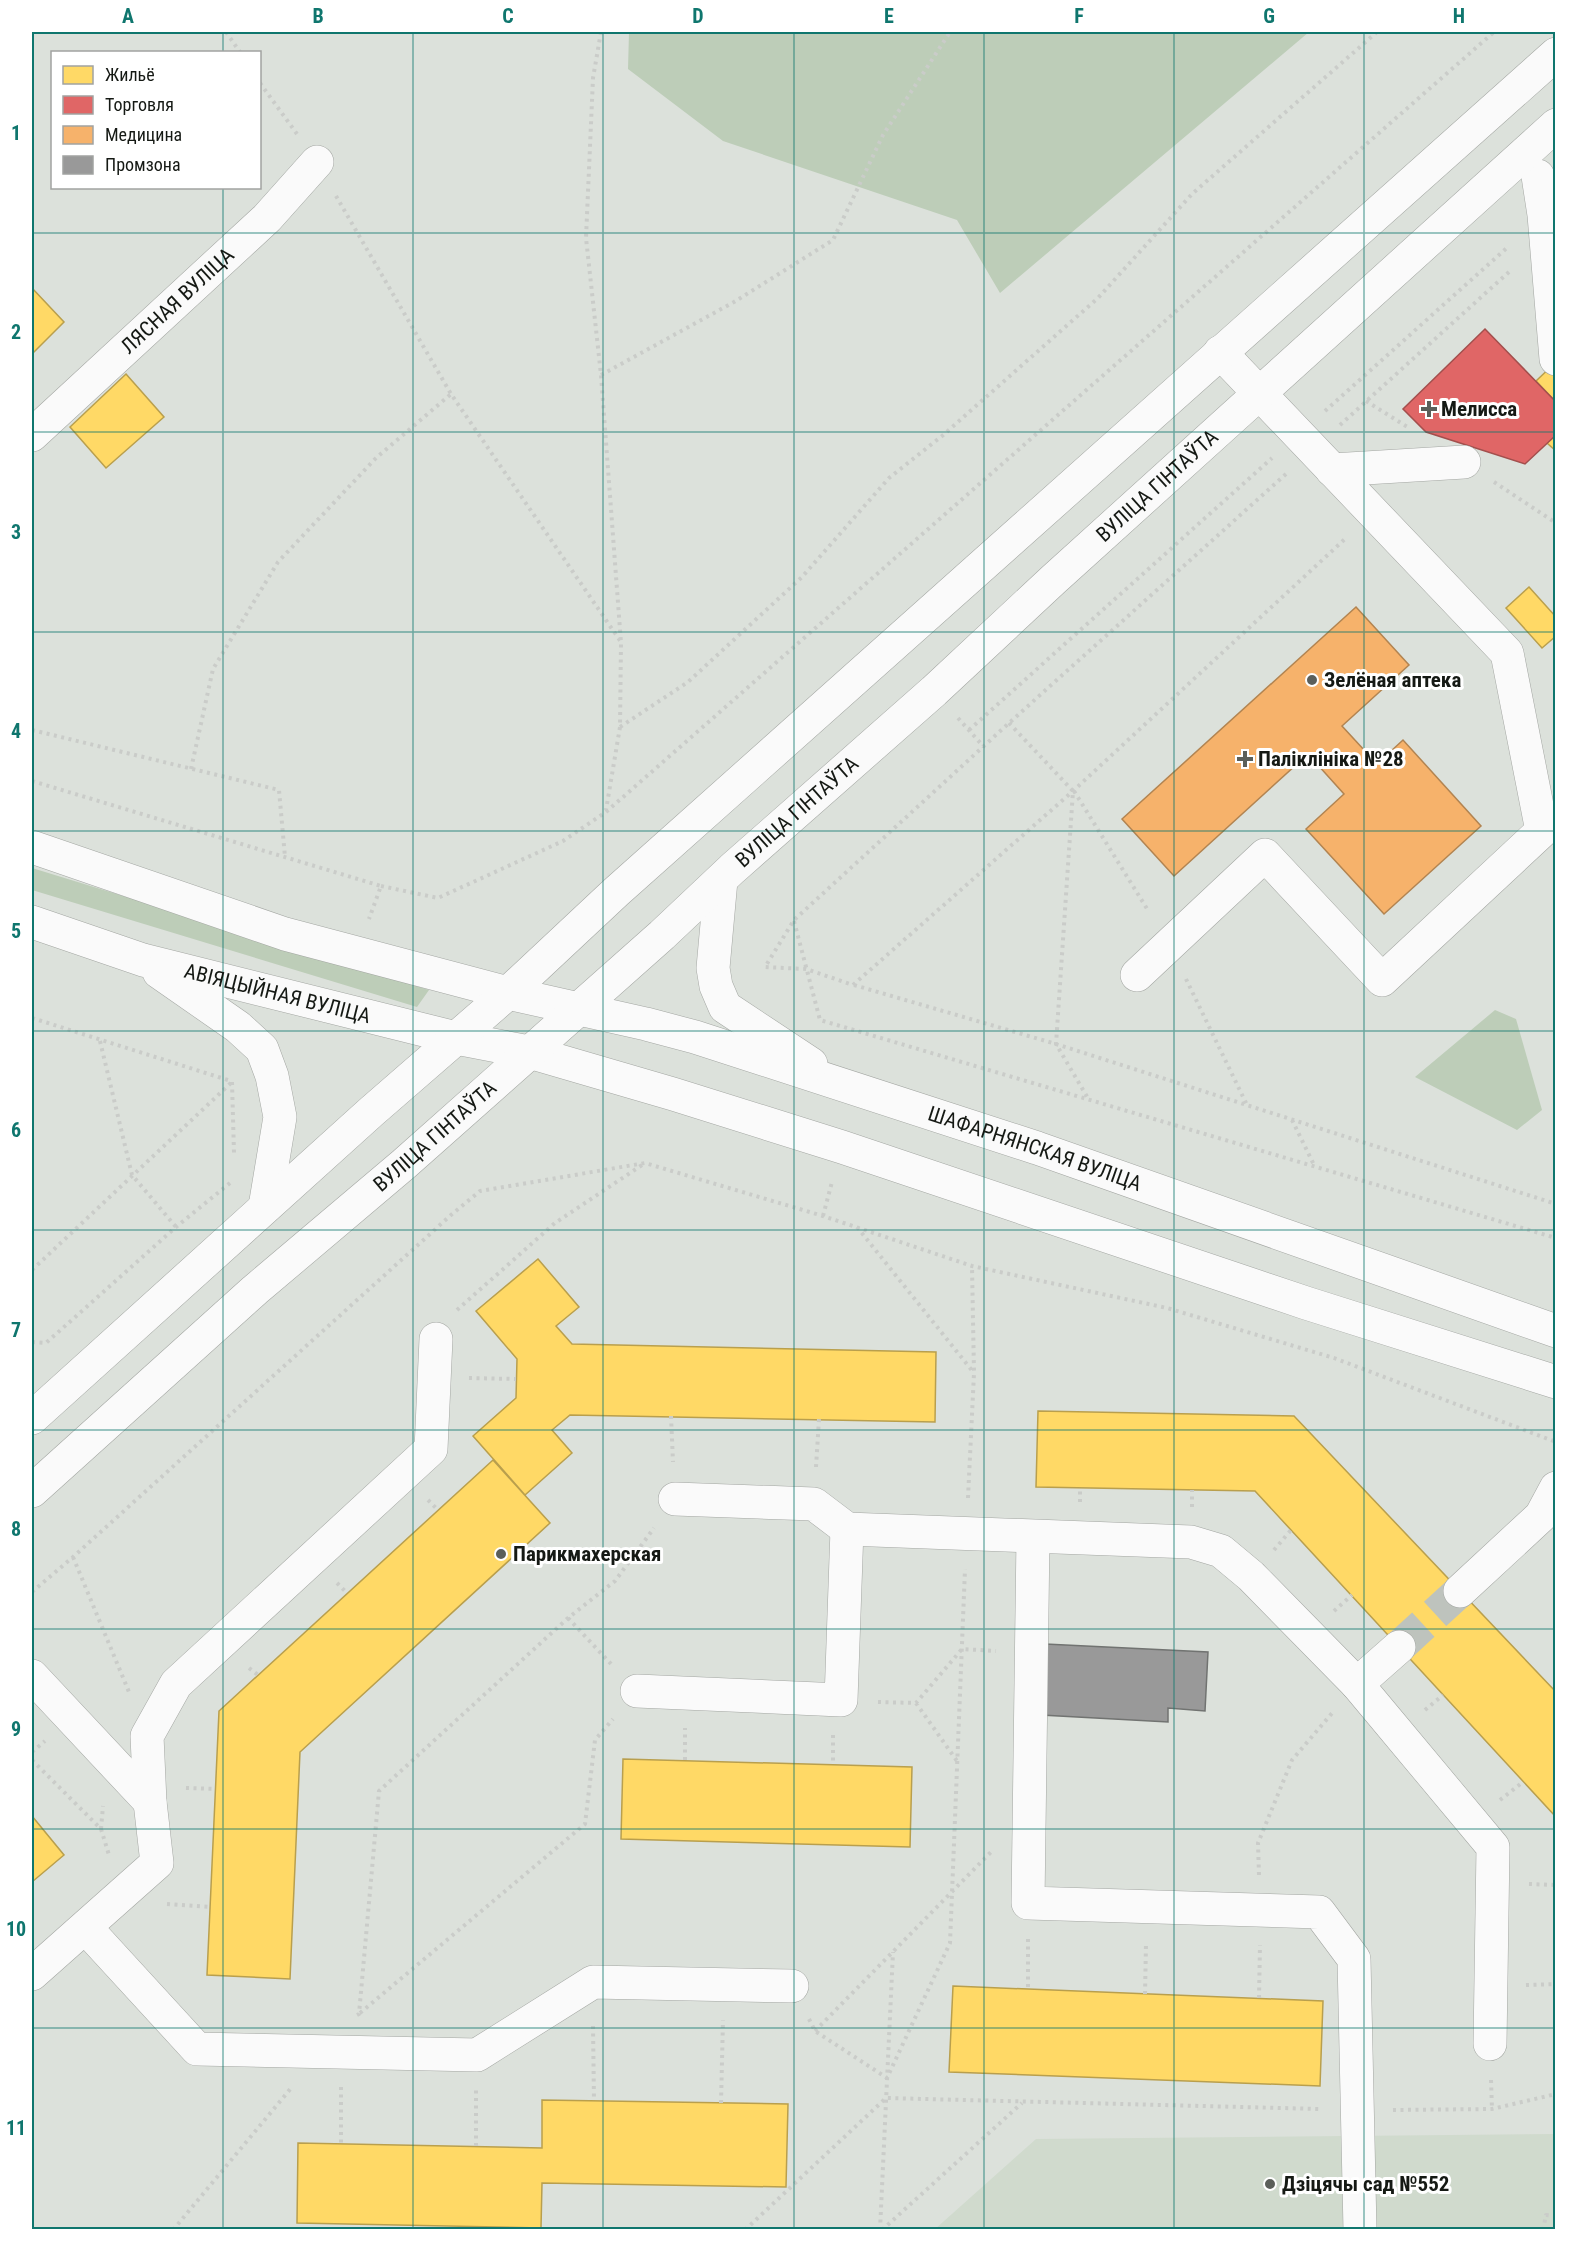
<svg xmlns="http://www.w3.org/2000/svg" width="1587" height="2261" font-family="'Roboto Condensed',sans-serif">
  <rect width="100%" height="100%" fill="#dce1db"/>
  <path fill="#d0dacd" d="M1555,2134V2229L934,2230L1036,2139Z"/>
  <path fill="#bdcdb8" d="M629,32H1309L1000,293L957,220L723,141L628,69Z
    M32,868L429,990L417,1007L32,890Z
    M1495,1010L1516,1019L1542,1110L1517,1130L1415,1077Z"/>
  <path fill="#ffd966" stroke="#b99f4d" stroke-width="1.5" d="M32,288L64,322L32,354Z
    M1556,362V402L1536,381Z
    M126,374L164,417L106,468L70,427Z
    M1556,435V451L1547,443Z
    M1529,587L1556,617V636L1542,648L1506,608Z
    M538,1259L579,1307L556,1326L572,1344L936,1352L935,1422L570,1415L552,1430L572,1453L525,1495L473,1436L516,1398L517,1359L476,1311Z
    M1038,1411L1294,1416L1556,1692V1817L1255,1491L1036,1487Z
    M493,1460L550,1523L300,1752L290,1979L207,1975L219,1711Z
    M623,1759L912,1767L910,1847L621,1839Z
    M32,1816L64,1855L32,1882Z
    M953,1986L1323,2001L1320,2086L949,2072Z
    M542,2100L788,2104L786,2187L542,2183L541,2228L297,2223L298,2143L542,2148Z"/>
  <path fill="#e06666" stroke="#a34f4d" stroke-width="1.5" d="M1485,329L1556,402V435L1525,464L1426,432L1403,409Z"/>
  <path fill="#f6b26b" stroke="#b28451" stroke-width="1.5" d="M1356,607L1409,665L1342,726L1377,764L1403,740L1481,826L1384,914L1306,829L1344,794L1308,754L1174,876L1122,819Z"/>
  <path fill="#999" stroke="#717371" stroke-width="1.5" d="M1045,1644L1208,1652L1205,1711L1168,1708V1722L1041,1715Z"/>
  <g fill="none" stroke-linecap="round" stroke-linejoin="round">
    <path stroke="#bec3bd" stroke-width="33" stroke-dasharray="33 16" stroke-linecap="butt" d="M1399,1647L1460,1591"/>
    <defs>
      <g id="minor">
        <path d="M1538,176L1544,215L1556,359"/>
        <path id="s1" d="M32,435L267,218L317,162"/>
        <path d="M1332,470L1464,462"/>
        <path d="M1137,975L1265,855L1382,980L1542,831L1507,653L1220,352"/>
        <path d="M675,1499L814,1504L847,1529L1191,1542L1221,1551L1251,1576L1357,1684L1399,1647"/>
        <path d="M1033,1537L1028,1903L1319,1912L1354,1959L1360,2230"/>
        <path d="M1460,1591L1541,1516L1556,1488"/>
        <path d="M32,1676L150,1802"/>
        <path d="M1357,1684L1493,1847L1490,2044"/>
        <path d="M637,1691L841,1700L847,1529"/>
        <path d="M86,1928L197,2049L477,2055L593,1982L792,1986"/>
        <path d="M32,1974L157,1863L150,1802L147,1736L176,1684L431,1449L436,1339"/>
      </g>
      <g id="major">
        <path id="s2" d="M32,847L285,934L508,993L646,1024L695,1037L1037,1148L1556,1331"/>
        <path d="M721,880L713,968L716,986L725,1007L811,1064"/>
        <path id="s3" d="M32,922L143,960L456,1038L529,1052L673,1094L842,1147L1306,1303L1556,1382"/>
        <path d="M159,972L238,1027L262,1049L272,1076L280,1117L265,1207"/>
        <path d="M32,1418L371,1112L508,993L616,892L1556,54"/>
        <path id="s4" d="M32,1491L255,1290L404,1164L662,935L732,869L934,691L1053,580L1556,125"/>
      </g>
    </defs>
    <use href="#minor" stroke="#a3a6a2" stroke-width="34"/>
    <use href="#major" stroke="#a3a6a2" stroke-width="34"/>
    <path stroke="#caccc9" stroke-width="4" stroke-dasharray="3 4.5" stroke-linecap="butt" d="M226,32L240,52
      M601,32L593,78L586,238L601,375L621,643L620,727L606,810
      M260,83L297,134
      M336,196L451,394L621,642
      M601,375L734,302L833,240L883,135L950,32
      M1366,401L1409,428
      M1325,411L1509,246
      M1340,425L1510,271
      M1286,474L1009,723L794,920L765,967L806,969L853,985L1073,791L1346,538
      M1494,482L1556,523
      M958,718L984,747
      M1009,723L1073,791L1056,1044L1089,1100
      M620,727L688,682L802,577L889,478L942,436L1098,298L1192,194L1377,32
      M32,730L279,790L285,857
      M969,730L1272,458
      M191,769L213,669L278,562L376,458L451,394
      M32,781L381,886L369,919
      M1074,791L1149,912
      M381,886L438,898L563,841L606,812L1494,32
      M794,921L820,1020L1556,1238
      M1186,979L1247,1105
      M854,985L1056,1044L1556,1204
      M32,1018L231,1081
      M100,1041L132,1175L176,1227
      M232,1082L234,1153
      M1292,1120L1315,1167
      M823,1216L832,1182
      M857,1227L974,1373
      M32,1270L232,1082
      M457,1310L555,1223L642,1165
      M32,1342L46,1343L176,1227L230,1183
      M469,1378L516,1379
      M671,1416L673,1462
      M816,1467L819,1419
      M968,1498L974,1373L972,1266
      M428,1500L438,1510
      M1080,1502V1488
      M1192,1507V1490
      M1274,1550L1291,1530
      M73,1557L129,1692
      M337,1583L347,1593
      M32,1592L73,1557L451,1215L480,1191L645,1163L823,1216L972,1266L1167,1308L1334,1358L1556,1442
      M1334,1611L1352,1595
      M568,1618L612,1665
      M249,1668L258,1675
      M878,1702L916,1703L962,1649L996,1651
      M916,1703L957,1761
      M1425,1710L1443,1695
      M833,1735V1765
      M32,1752L45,1741
      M32,1760L101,1829L109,1855
      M685,1760V1728
      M186,1788L216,1789
      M1500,1800L1523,1782
      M101,1829L103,1806
      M1259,1875L1258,1843L1292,1760L1333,1712
      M1529,1884L1556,1885
      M167,1904L210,1907
      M1028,1939V1989
      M1526,1985L1556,1984
      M1145,1994L1146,1944
      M1259,1998L1260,1945
      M360,2013L585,1824L595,1740L613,1719
      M357,2015L359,2014L379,1791L568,1618L615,1581L654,1528
      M809,2019L815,2031L887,2078L950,1943L965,1569
      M593,2026L594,2101
      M815,2031L991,1852
      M1491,2080L1492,2109
      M341,2087V2143
      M721,2103L723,2020
      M1393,2110L1492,2109L1556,2094
      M476,2146V2090
      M173,2230L292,2087
      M745,2230L886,2098L1320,2109
      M880,2230L893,1952
      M882,2230L1022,2103
      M1543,2230L1546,2215L1556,2216"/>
    <use href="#minor" stroke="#fafafa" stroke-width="33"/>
    <use href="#major" stroke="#fafafa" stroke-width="33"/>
  </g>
  <path fill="none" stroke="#0f766e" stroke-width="1.5" stroke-opacity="0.55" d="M223,32V52M413,32V2230M603,32V2230M794,32V2230M984,32V2230M1174,32V2230M1364,32V2230M223,188V2230M32,233H1556M32,432H1556M32,632H1556M32,831H1556M32,1031H1556M32,1230H1556M32,1430H1556M32,1629H1556M32,1829H1556M32,2028H1556"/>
  <g fill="#5b5f5a" stroke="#fff" stroke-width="2">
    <path d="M1426 400h6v6h6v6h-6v6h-6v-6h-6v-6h6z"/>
    <circle cx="1312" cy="680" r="6"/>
    <path d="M1242 750h6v6h6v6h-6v6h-6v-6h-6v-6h6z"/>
    <circle cx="501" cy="1554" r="6"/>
    <circle cx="1270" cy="2184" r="6"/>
  </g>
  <g text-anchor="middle" stroke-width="6" stroke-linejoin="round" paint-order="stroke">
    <g font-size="21" fill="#151914" stroke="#fff">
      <text dy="7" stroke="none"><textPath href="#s1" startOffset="198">ЛЯСНАЯ ВУЛІЦА</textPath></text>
      <text dy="7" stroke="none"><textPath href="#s4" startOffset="1509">ВУЛІЦА ГІНТАЎТА</textPath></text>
      <text dy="7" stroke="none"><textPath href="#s4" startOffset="1023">ВУЛІЦА ГІНТАЎТА</textPath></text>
      <text dy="7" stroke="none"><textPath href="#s3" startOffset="256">АВІЯЦЫЙНАЯ ВУЛІЦА</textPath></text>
      <text dy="7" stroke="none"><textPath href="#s4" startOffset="537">ВУЛІЦА ГІНТАЎТА</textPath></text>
      <text dy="7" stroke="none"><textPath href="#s2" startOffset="1048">ШАФАРНЯНСКАЯ ВУЛІЦА</textPath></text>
    </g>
    <g font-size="21" font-weight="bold" fill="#151914" stroke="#fff" text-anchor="start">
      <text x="1441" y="416">Мелисса</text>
      <text x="1324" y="687">Зелёная аптека</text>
      <text x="1258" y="766">Паліклініка №28</text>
      <text x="513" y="1561">Парикмахерская</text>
      <text x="1282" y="2191">Дзіцячы сад №552</text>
    </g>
  </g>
  <rect width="1587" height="2261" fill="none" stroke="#ffffff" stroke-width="66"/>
  <rect x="51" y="51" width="210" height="138" fill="#ffffff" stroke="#a1a3a1" stroke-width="1.5"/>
  <rect x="63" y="66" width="30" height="18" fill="#ffd966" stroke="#a1a3a1" stroke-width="1.5"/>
  <text x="105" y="81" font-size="18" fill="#151914">Жильё</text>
  <rect x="63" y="96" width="30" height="18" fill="#e06666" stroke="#a1a3a1" stroke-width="1.5"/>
  <text x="105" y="111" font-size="18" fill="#151914">Торговля</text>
  <rect x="63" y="126" width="30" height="18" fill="#f6b26b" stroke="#a1a3a1" stroke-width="1.5"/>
  <text x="105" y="141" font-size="18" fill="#151914">Медицина</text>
  <rect x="63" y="156" width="30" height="18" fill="#999999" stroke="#a1a3a1" stroke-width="1.5"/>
  <text x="105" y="171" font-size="18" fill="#151914">Промзона</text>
  <rect x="33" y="33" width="1521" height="2195" fill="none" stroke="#0f766e" stroke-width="2"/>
  <g font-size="20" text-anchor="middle" font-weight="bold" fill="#0f766e">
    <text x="128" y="23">A</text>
    <text x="318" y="23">B</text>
    <text x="508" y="23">C</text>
    <text x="698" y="23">D</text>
    <text x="889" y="23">E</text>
    <text x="1079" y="23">F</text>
    <text x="1269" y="23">G</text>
    <text x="1459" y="23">H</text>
    <text x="16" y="140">1</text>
    <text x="16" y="339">2</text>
    <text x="16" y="539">3</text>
    <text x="16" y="738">4</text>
    <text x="16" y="938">5</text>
    <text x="16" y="1137">6</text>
    <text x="16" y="1337">7</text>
    <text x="16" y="1536">8</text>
    <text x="16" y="1736">9</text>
    <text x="16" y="1936">10</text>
    <text x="16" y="2135">11</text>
  </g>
</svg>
